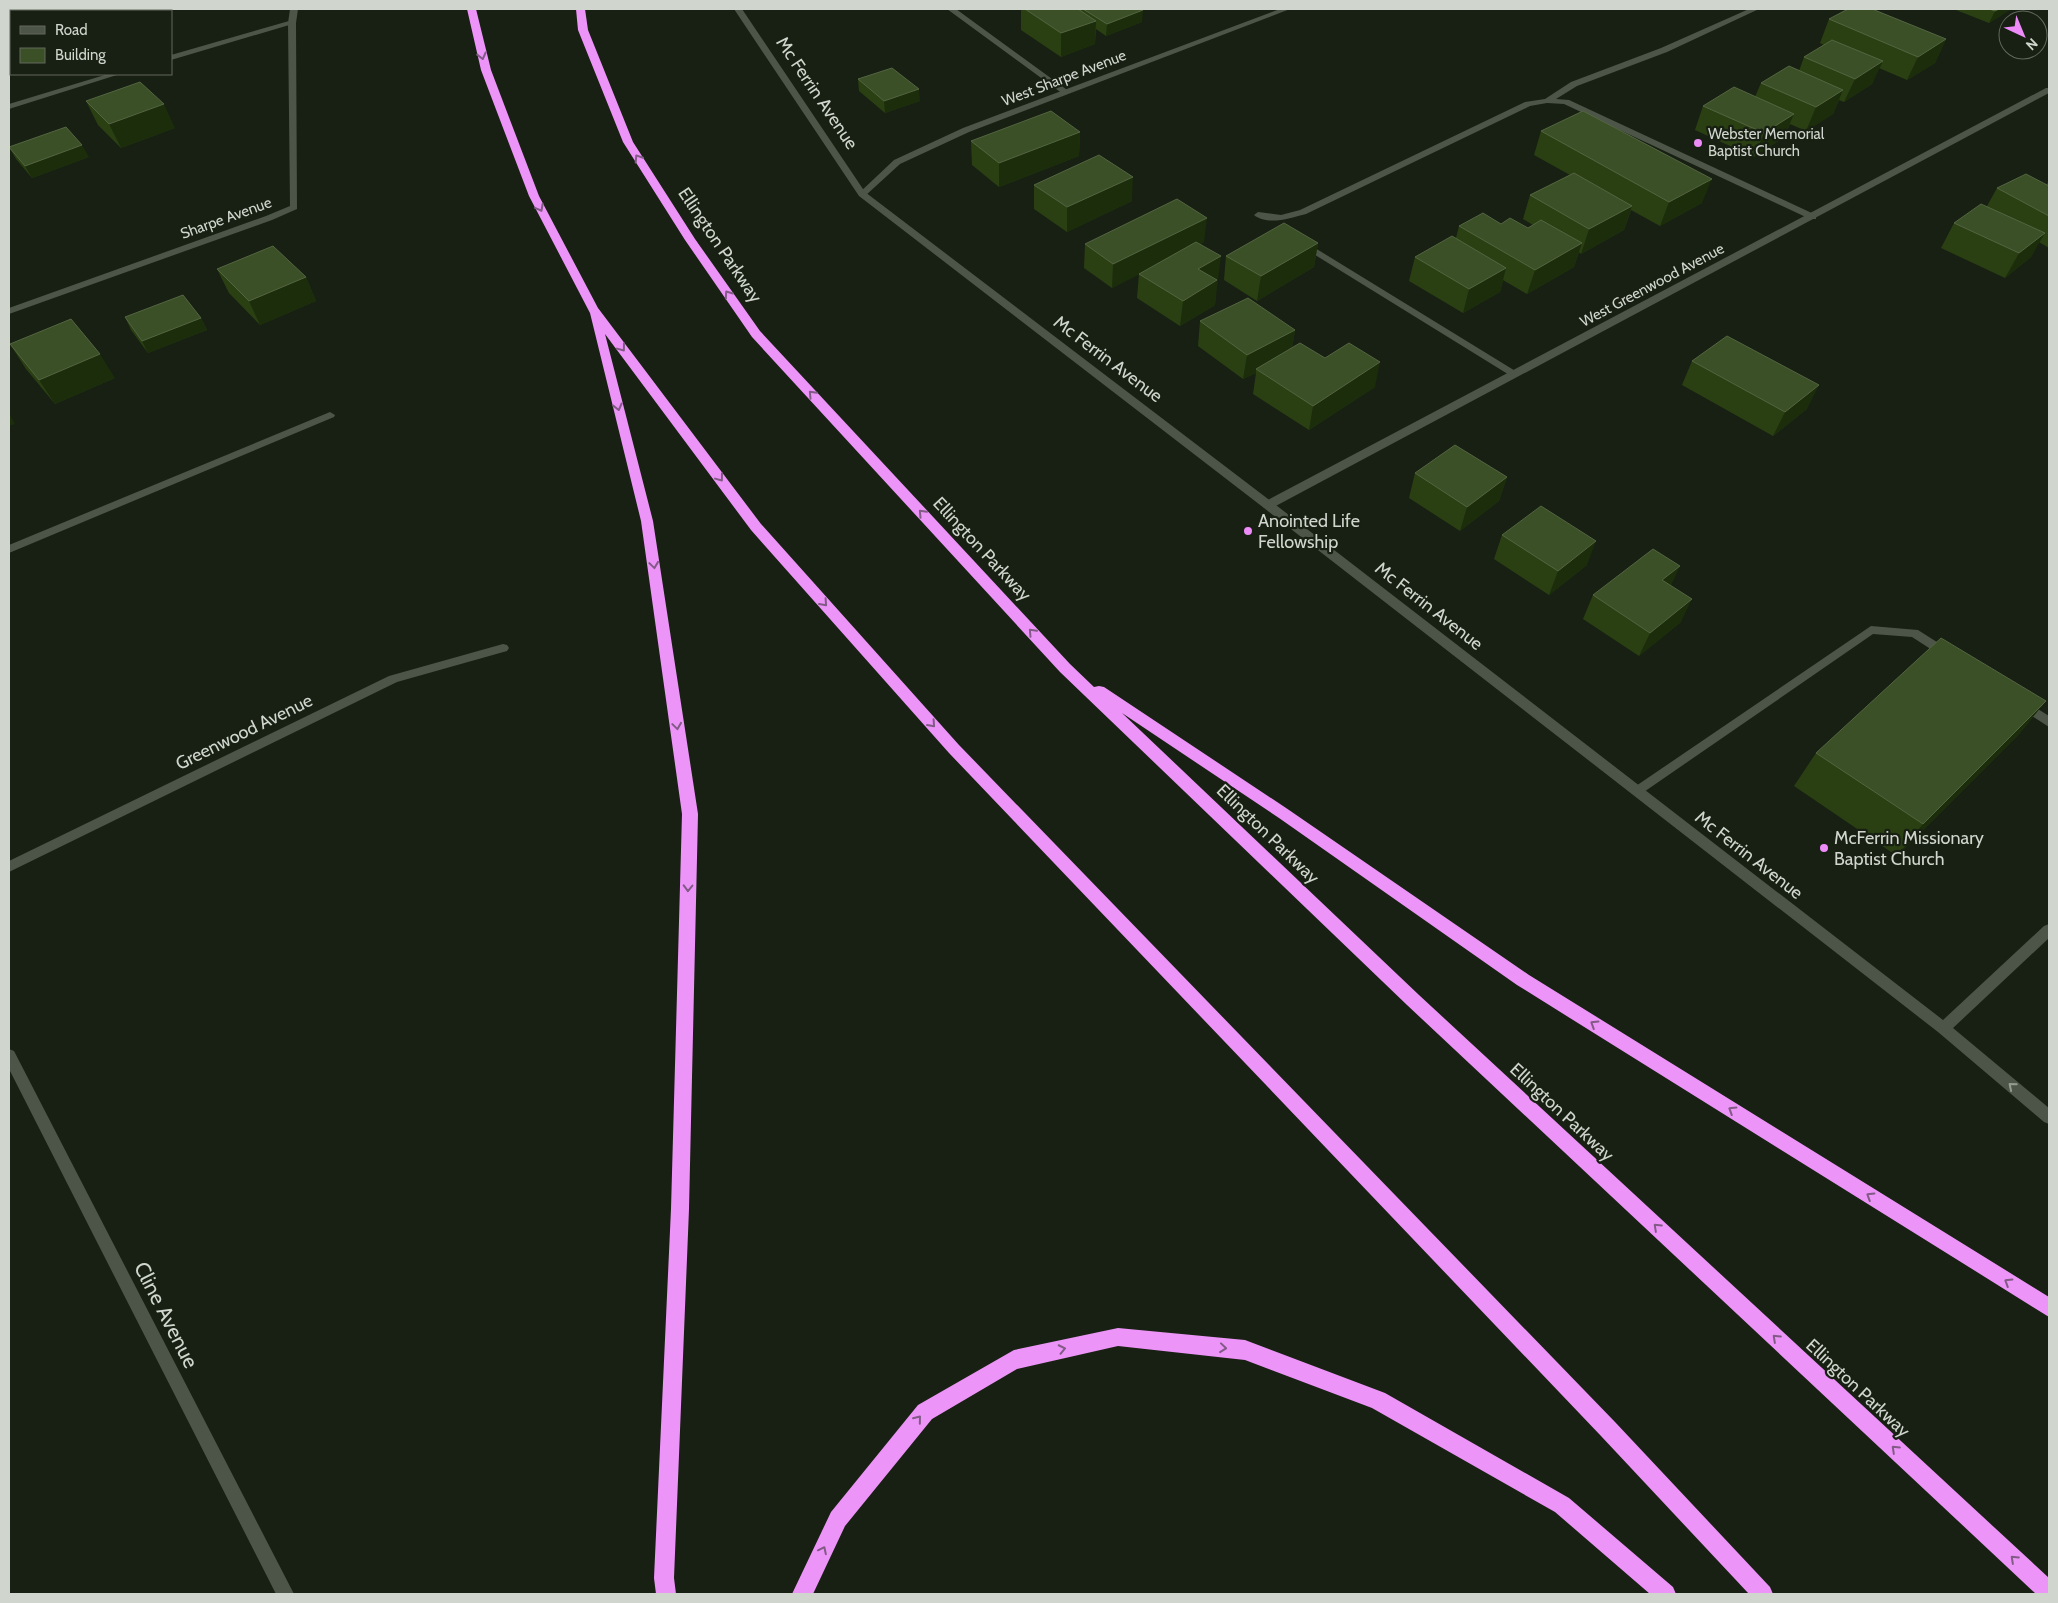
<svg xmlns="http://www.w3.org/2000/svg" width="2058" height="1603" font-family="Cabin,sans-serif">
  <rect width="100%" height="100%" fill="#182013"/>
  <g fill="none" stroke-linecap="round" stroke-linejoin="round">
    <path fill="#4c5547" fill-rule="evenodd" d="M947,9H956L1070,92L1063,94Z
      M1749,9H1759L1667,52L1577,86L1556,99L1569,100L1816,215V219H1810L1564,104L1547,103L1530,106L1306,214C1290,218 1268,226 1254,215L1258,212L1281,215L1300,210L1525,102L1545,99L1571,82L1661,48Z
      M289,21L296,23L171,60V55Z
      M108,74H120L9,109V104Z
      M1302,240L1517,372L1519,374L1514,377L1511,376L1299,245V241Z
      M330,412L335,415L334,417L9,553V545Z
      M1871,626L1918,630L1951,651L1953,654L1951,657H1943L1912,637L1873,634L1641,794H1633L1631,791L1633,788Z
      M2022,699L2049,716V727L2018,707L2016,704L2018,701Z"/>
    <path fill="#4c5547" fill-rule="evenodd" d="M290,9H298L296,23L297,209L272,220L9,314V308L266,216L290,206L288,23Z
      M1280,9H1290L969,132L900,164L865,196L858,194L894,160L963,128Z
      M2046,88H2049V93L1272,508H1264L1263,505L1264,502Z
      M503,644L507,645L509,648L507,651L397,682L9,872V861L389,676Z
      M9,1049L14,1051L294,1594H276L9,1069Z"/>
    <path fill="#4c5547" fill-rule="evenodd" d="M734,9H742L865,192L1272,502L1943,1020L2044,926L2049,924V938L1953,1028L2049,1108V1124L2044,1122L1938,1032L1264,508L859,196Z"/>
    <path fill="#ed94f8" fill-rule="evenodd" d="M467,9H476L491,70L539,196L598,308L761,524L959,745L1615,1422L1770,1587L1773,1594H1749L1601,1436L949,753L751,530L605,334L653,521L698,814L689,1209L674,1578L676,1594H656L654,1578L671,1209L682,814L641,521L590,313L529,196L481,70Z
      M576,9H585L588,30L633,142L695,239L760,331L1070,664L1094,687L1099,686L1104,687L1289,810L1529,975L2049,1297V1317L1517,985L1279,818L1122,713L1419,995L2049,1578V1594H2036L1407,1005L1060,672L752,337L685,240L623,142L578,30Z
      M1118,1328L1245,1340L1385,1393L1569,1498L1673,1587L1676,1594H1650L1555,1512L1372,1408L1245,1360L1118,1346L1017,1369L932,1419L845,1526L813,1594H792L831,1512L918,1405L1014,1350Z"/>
  </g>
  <path fill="#2a4013" d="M1021,9H1078L1080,11L1079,9H1141L1142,22L1106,36L1096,29L1095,44L1061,57L1021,30Z
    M1956,9H2011L1989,23L1956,10Z
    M1829,19L1946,39L1935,63L1907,80L1879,68L1872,84L1844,102L1839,100L1833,114L1806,131L1790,124L1784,137L1754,157L1695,130L1703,106L1755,97L1761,83L1799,71L1804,57L1824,45L1820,43Z
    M858,79L920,101L885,113L859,91Z
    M86,101L175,128L121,148L98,125Z
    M1541,131L1702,203L1660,226L1631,210L1624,230L1581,254L1579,252L1574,267L1527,294L1503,280L1500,292L1463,313L1409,281L1415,257L1456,238L1459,226L1501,224L1528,228L1533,225L1523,219L1530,195L1570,175L1534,155Z
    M1080,132L1079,156L999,187L972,165L971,141Z
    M9,147L89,157L32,178L16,159Z
    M2049,180V248L2039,242L2031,257L2005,278L1941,248L1954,223L1987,206L1997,188L2047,184Z
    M1034,185L1132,201L1067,232L1034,209Z
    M1204,242L1200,244L1218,281H1217L1215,305L1180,326L1137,298L1139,274L1112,288L1084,268L1085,244Z
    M1318,243L1314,267L1257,301L1224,280L1226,256Z
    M217,269L306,277L316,301L260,325L229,293Z
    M125,317L201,318L207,330L148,353L131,330Z
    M1200,321L1295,330L1292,348L1325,358L1375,387L1309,430L1253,394L1256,373L1243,379L1198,346Z
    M10,344L115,378L55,404L26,369Z
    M1692,361L1807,409L1773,436L1682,385Z
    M1415,473L1507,477L1499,501L1460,531L1409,498Z
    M1502,535L1587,565L1549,595L1494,559Z
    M1671,585L1681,622L1639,656L1583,619L1593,595Z
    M2046,701L2019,734L1897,856L1794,786L1816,753Z"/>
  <path fill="#1b2d0b" d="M9,9H31L24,11H11V15L9,16Z
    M1999,9H2011L1989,23L1995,11Z
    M1143,10L1142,22L1106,36L1107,24Z
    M1096,21L1095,44L1061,57V33Z
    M1946,39L1935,63L1907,80L1918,57Z
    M1883,61L1872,84L1844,102L1855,79Z
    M919,89L920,101L885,113L884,101Z
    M1843,90L1833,114L1806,131L1816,107Z
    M164,104L175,128L121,148L109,124Z
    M1794,114L1784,137L1754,157L1764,133Z
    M1080,132L1079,156L999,187V163Z
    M82,145L89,157L32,178L25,166Z
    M1133,177L1132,201L1067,232V207Z
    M1712,179L1702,203L1660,226L1669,202Z
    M1632,206L1624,230L1581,254L1589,229Z
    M1207,218L1204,242L1112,288L1113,264Z
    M2045,233L2031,257L2005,278L2019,253Z
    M1318,243L1314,267L1257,301L1261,276Z
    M1582,243L1574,267L1527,294L1535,270Z
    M1221,256L1215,305L1180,326L1183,301L1198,269Z
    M1506,268L1500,292L1463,313L1469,289Z
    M306,277L316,301L260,325L249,301Z
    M201,318L207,330L148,353L142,341Z
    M1295,330L1291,355L1256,369V373L1243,379L1247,355Z
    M100,354L115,378L55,404L39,380Z
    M1380,362L1375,387L1309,430L1313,406Z
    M1819,385L1807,409L1773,436L1785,412Z
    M9,413L15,424L9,426Z
    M1507,477L1499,501L1460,531L1467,507Z
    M1596,541L1587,565L1549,595L1558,571Z
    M1680,566L1669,590L1662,580Z
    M1692,599L1681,622L1639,656L1650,633Z
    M2046,701L2019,734L1897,856L1923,824Z"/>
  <path fill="#3b5027" stroke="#536541" d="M1025,9H1078L1096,21L1061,33Z
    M1083,9H1141L1143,10L1107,24Z
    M1848,9H1872L1946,39L1918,57L1829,19Z
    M1989,9H1999L1995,11Z
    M1832,40L1883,61L1855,79L1804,57Z
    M1789,66L1843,90L1816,107L1761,83Z
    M892,68L919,89L884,101L858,79Z
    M140,82L164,104L109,124L86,101Z
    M1734,87L1794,114L1764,133L1703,106Z
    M1051,111L1080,132L999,163L971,141Z
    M1583,111L1712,179L1669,202L1541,131Z
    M66,127L82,145L25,166L9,147Z
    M1099,155L1133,177L1067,207L1034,185Z
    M1574,173L1632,206L1589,229L1530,195Z
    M2026,174L2049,186V216L1997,188Z
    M1177,199L1207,218L1113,264L1085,244Z
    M1981,204L2045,233L2019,253L1954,223Z
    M1483,213L1501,224L1510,218L1528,228L1541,220L1582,243L1535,270L1459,226Z
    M1284,223L1318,243L1261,276L1226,256Z
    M1452,236L1506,268L1469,289L1415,257Z
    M1196,242L1221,256L1198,269L1217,280L1183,301L1139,274Z
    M273,246L306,277L249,301L217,269Z
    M183,295L201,318L142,341L125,317Z
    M1248,298L1295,330L1247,355L1200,321Z
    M71,319L100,354L39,380L10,344Z
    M1727,336L1819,385L1785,412L1692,361Z
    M1300,343L1325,358L1349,343L1380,362L1313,406L1256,369Z
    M1455,445L1507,477L1467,507L1415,473Z
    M1541,506L1596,541L1558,571L1502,535Z
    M1653,549L1680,566L1662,580L1692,599L1650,633L1593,595Z
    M1941,638L2046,701L1923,824L1816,753Z"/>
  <defs><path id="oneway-chevron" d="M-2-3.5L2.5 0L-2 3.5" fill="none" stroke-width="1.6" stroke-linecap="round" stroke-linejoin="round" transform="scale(1.25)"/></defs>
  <g stroke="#825a86">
    <use href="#oneway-chevron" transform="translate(482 56) rotate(76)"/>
    <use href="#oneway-chevron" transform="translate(638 158) rotate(-123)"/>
    <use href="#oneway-chevron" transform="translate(540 208) rotate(62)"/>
    <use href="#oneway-chevron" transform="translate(728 294) rotate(-125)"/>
    <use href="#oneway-chevron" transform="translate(622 348) rotate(53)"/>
    <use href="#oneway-chevron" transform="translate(812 394) rotate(-133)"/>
    <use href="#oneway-chevron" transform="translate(618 407) rotate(76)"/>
    <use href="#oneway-chevron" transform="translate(720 478) rotate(53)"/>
    <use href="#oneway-chevron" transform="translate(922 513) rotate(-133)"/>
    <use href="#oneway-chevron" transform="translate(654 565) rotate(82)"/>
    <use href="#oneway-chevron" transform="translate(824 603) rotate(48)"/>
    <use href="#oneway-chevron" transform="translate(1032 632) rotate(-133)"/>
    <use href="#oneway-chevron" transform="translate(932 724) rotate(48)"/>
    <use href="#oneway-chevron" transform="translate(677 726) rotate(82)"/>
    <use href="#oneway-chevron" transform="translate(688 888) rotate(91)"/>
    <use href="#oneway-chevron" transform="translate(1594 1024) rotate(-148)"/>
    <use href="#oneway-chevron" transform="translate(1732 1110) rotate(-148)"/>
    <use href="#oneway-chevron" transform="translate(1870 1196) rotate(-148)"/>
    <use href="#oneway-chevron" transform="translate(1657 1227) rotate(-137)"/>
    <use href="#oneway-chevron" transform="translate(2008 1282) rotate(-148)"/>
    <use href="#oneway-chevron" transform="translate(1776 1338) rotate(-137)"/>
    <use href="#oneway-chevron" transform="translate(1223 1348) rotate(6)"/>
    <use href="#oneway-chevron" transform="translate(1062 1349) rotate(-12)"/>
    <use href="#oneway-chevron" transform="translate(918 1419) rotate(-51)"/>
    <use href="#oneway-chevron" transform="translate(1895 1449) rotate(-137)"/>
    <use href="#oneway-chevron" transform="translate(823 1550) rotate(-64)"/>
    <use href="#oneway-chevron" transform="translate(2014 1559) rotate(-137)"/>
  </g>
  <use stroke="#959b91" href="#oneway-chevron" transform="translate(2012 1086) rotate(-140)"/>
  <g fill="#ed8cf9" stroke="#182013" stroke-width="2">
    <circle cx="1698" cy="143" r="5"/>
    <circle cx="1248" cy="531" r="5"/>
    <circle cx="1824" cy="848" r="5"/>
  </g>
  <g text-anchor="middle" stroke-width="4.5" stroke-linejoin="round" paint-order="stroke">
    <g font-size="15" fill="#d0d5cd" stroke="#182013">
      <text transform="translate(1064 78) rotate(-21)" y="5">West Sharpe Avenue</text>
      <text transform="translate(226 218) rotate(-20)" y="5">Sharpe Avenue</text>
      <text transform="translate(1652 285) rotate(-28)" y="5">West Greenwood Avenue</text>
    </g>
    <g font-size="15" fill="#d0d5cd" stroke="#182013" text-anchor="start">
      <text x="1708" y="139">Webster Memorial<tspan x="1708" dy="17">Baptist Church</tspan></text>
    </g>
    <g font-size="18" fill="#d0d5cd" stroke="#182013">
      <text transform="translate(817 93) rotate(56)" y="6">Mc Ferrin Avenue</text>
      <text transform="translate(720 245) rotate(56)" y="6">Ellington Parkway</text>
      <text transform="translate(1108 359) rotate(37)" y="6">Mc Ferrin Avenue</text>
      <text transform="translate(982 549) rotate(47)" y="6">Ellington Parkway</text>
      <text transform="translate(1429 606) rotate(38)" y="6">Mc Ferrin Avenue</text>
      <text transform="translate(244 732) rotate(-26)" y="6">Greenwood Avenue</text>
      <text transform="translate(1268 834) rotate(44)" y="6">Ellington Parkway</text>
      <text transform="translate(1749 855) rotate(38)" y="6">Mc Ferrin Avenue</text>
      <text transform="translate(1562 1112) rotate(43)" y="6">Ellington Parkway</text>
      <text transform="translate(1858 1388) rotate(43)" y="6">Ellington Parkway</text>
    </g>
    <g font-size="18" fill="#d0d5cd" stroke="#182013" text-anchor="start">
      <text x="1258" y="527">Anointed Life<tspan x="1258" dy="21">Fellowship</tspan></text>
      <text x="1834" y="844">McFerrin Missionary<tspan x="1834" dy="21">Baptist Church</tspan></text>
    </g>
    <g font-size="21" fill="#d0d5cd" stroke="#182013">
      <text transform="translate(166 1315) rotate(63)" y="7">Cline Avenue</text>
    </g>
  </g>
  <rect width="2058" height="1603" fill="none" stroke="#d0d5cd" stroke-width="20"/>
  <rect x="10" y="10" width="162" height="65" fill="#182013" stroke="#62685d"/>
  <rect x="20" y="26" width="25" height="8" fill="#4c5547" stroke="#62685d"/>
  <text x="55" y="35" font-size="15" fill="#d0d5cd">Road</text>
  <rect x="20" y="48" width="25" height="15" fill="#3b5027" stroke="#62685d"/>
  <text x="55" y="60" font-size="15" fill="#d0d5cd">Building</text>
  <g transform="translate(2023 35) rotate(136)"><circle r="24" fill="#182013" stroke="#62685d"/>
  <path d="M0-4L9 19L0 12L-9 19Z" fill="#ed8cf9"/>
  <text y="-8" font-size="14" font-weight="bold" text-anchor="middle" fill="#d0d5cd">N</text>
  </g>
</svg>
